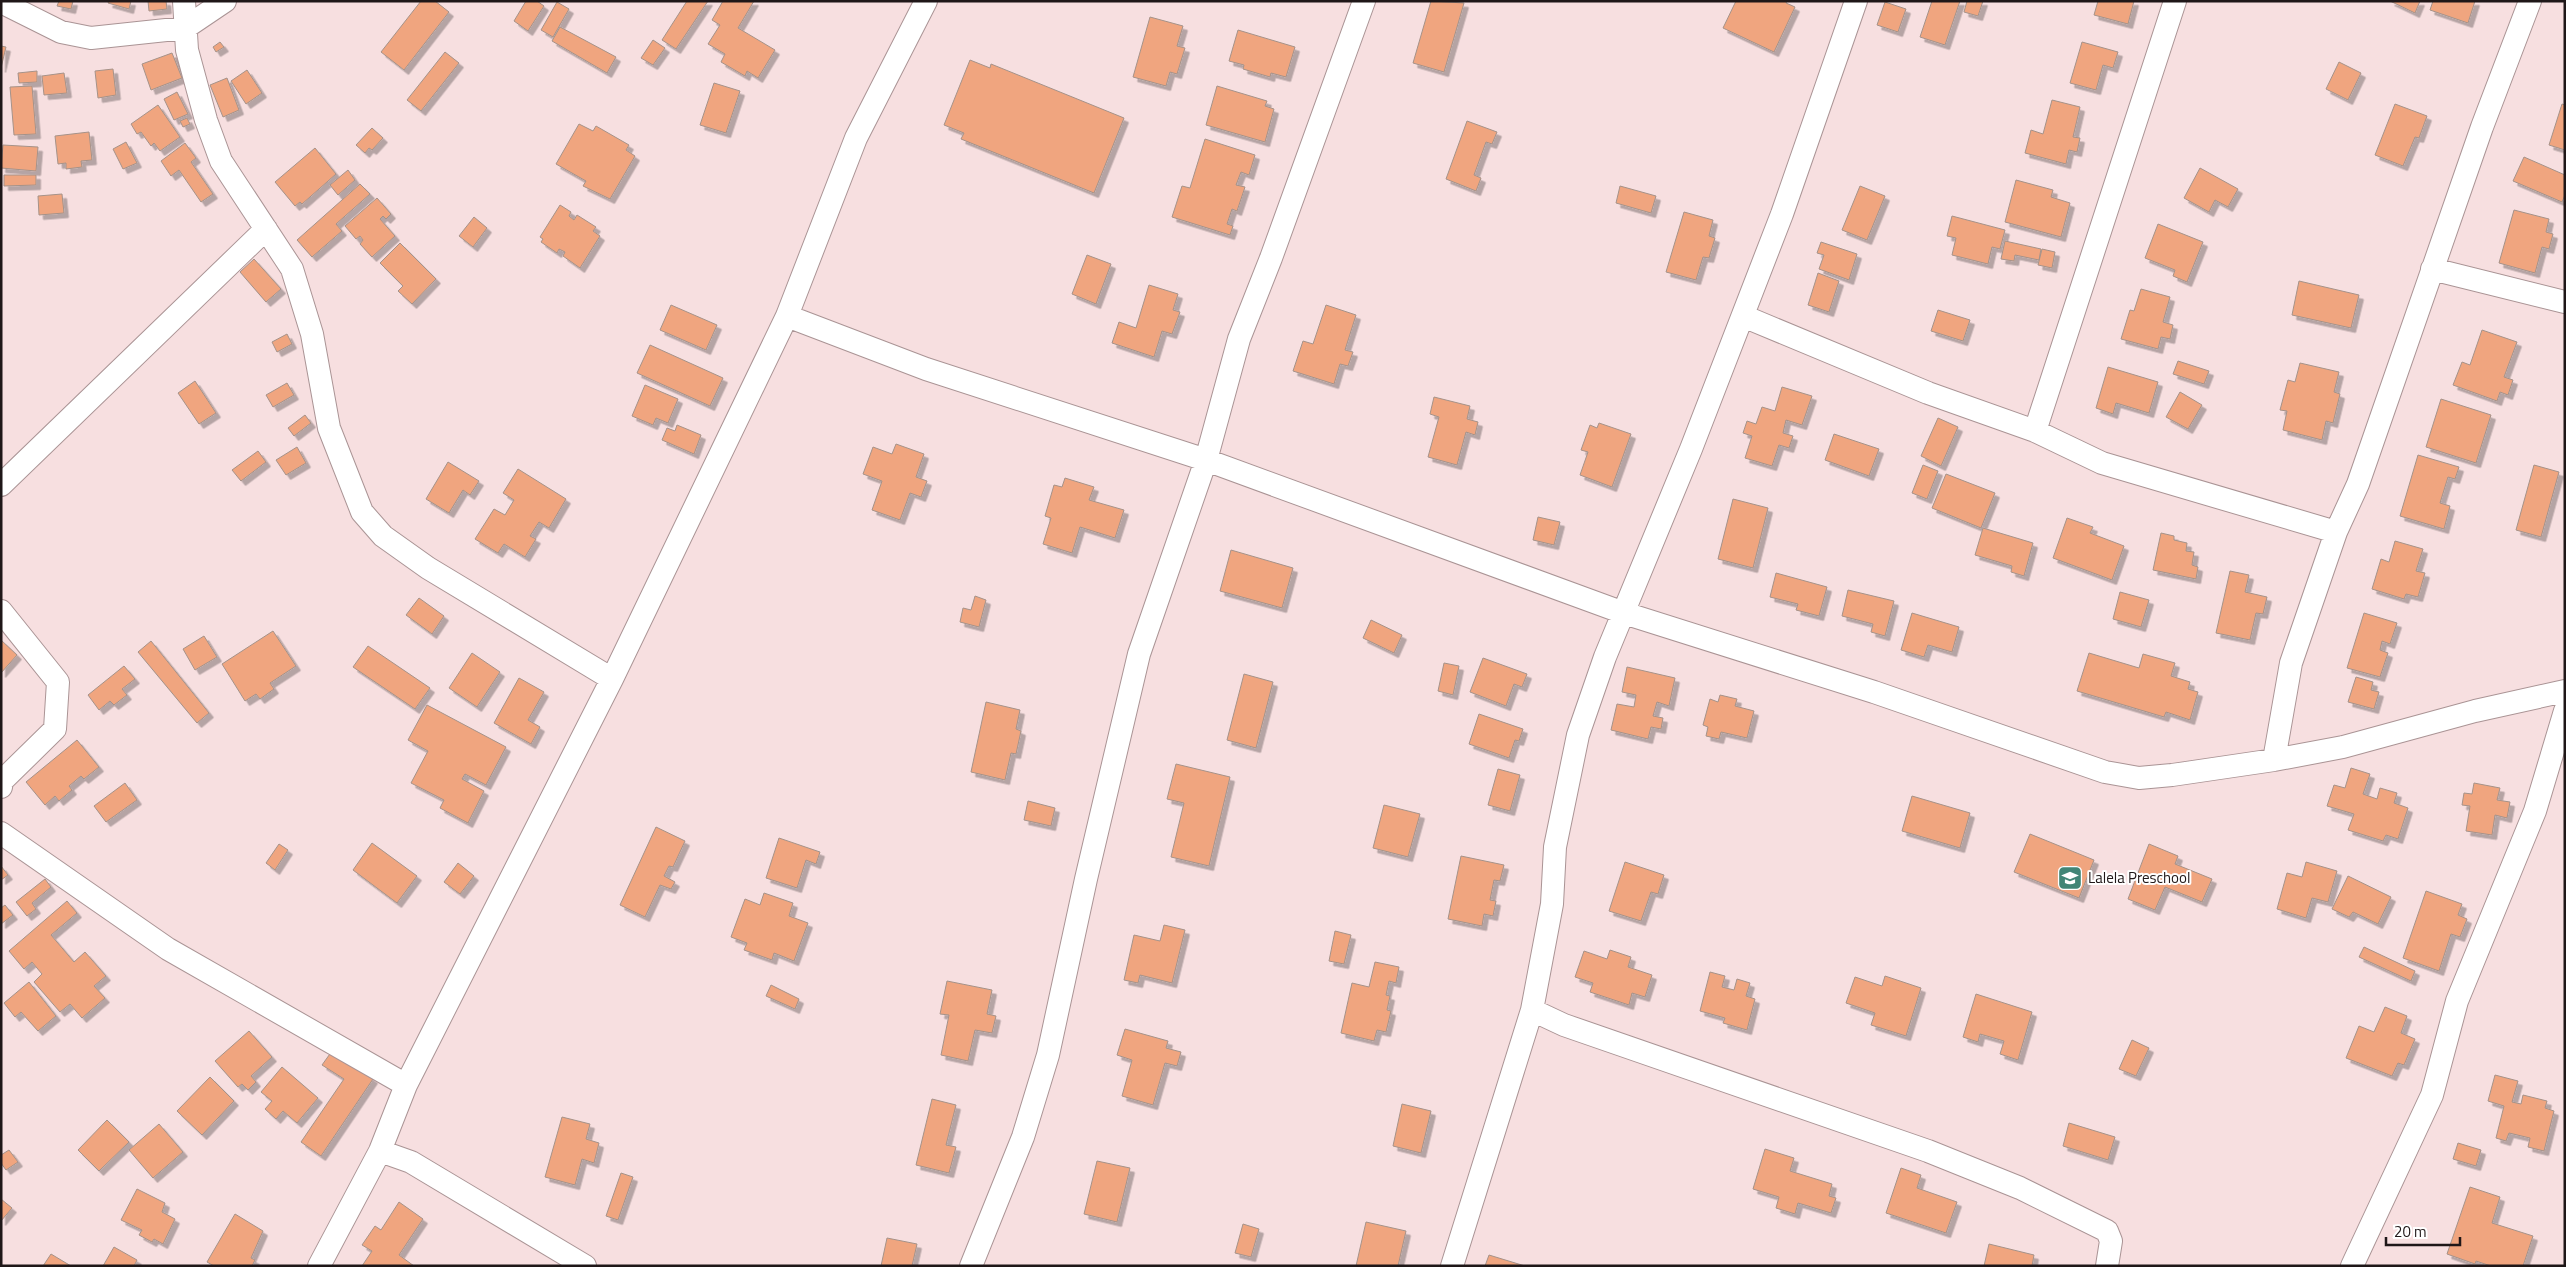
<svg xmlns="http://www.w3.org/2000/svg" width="2566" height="1267" font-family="'Titillium Web',sans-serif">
  <defs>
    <filter id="shadow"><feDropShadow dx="4.5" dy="4.5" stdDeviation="0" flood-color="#0004"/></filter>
  </defs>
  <rect width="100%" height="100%" fill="#f7dfe0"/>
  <path fill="#f0a57f" stroke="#a59289" filter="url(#shadow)" d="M59,1H73L71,9L57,6Z
    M109,1H131L129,9L108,3Z
    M148,1H166L167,9L149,11Z
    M421,1H435L449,12L404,70L381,52Z
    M526,1H537L544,6L528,31L514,21Z
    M687,1H708L676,49L662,40Z
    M723,1H754L738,28L775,50L758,78L747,71L745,76L721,62L725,54L708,44L720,25L712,20Z
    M1431,1L1464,3L1444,72L1413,63Z
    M1736,1H1787L1786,3L1795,7L1774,52L1723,28Z
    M1932,1H1960L1945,45L1920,37Z
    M1967,1H1983L1978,16L1964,12Z
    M2098,1H2134L2128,24L2094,15Z
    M2390,1H2420L2415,13Z
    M2433,1H2475L2468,23L2430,10Z
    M557,2L569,9L553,37L541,30Z
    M1885,2L1906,9L1898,32L1877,25Z
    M1150,17L1183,26L1177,46L1185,48L1177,74L1170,72L1166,86L1133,77Z
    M560,27L616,57L607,73L552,41Z
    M1238,30L1295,47L1286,77L1271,73L1270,77L1243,69L1244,65L1229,61Z
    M653,40L665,48L653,65L641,58Z
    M220,42L224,47L216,52L213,47Z
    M2082,42L2118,52L2113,68L2103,65L2096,90L2070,83Z
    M1,46L6,47L1,68Z
    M445,52L459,63L421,111L407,100Z
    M172,53L182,78L151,90L142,64Z
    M970,60L990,68L991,64L1124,118L1094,193L961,139L964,133L944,125Z
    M2339,62L2361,73L2348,100L2326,89Z
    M113,69L116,95L98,98L95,71Z
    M247,70L262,93L246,104L231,81Z
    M37,71V82L19,83L18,73Z
    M64,73L67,93L44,95L42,76Z
    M227,78L239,110L223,117L210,85Z
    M714,83L740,91L726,133L700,125Z
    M32,86L36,134L14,135L10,87Z
    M1217,86L1267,101L1265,106L1274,109L1265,142L1206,125Z
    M177,92L188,114L174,120L164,99Z
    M2052,100L2080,107L2073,137L2080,138L2077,152L2069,150L2066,164L2025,153L2031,130L2043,134Z
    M2395,104L2427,116L2419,138L2415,137L2403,166L2375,155Z
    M2562,104L2565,105V150L2549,145Z
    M158,105L180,137L160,151L154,143L151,146L141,132L137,134L131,124Z
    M187,118L190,124L183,127L180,121Z
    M1467,121L1497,132L1492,144L1486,142L1474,175L1481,178L1476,191L1446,179Z
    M579,124L593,131L596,126L629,145L626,150L635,156L610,199L583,186L586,181L556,164Z
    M372,128L383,138L372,150L369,148L365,153L356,145Z
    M89,132L92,160L81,161L82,167L66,169V163L58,164L55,136Z
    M1205,139L1255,155L1249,175L1241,172L1236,185L1245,187L1237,211L1232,209L1227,224L1233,226L1230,235L1172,217L1182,186L1190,188Z
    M126,142L137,163L123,169L113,149Z
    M185,143L196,158L191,162L213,194L201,202L179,170L171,176L161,161Z
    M3,145L38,147L36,171L1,168Z
    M315,148L336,174L302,204L300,202L295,206L275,182Z
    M2524,157L2565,175V195L2562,202L2513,181Z
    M2200,168L2238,189L2228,207L2215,200L2209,212L2184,198Z
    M348,170L355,180L338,195L330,185Z
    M4,175H36V185L4,186Z
    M2016,180L2053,190L2051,197L2070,203L2061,237L2005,222Z
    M360,184L370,194L336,224L342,231L312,257L297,240Z
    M1620,186L1656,196L1651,213L1616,203Z
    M1860,186L1885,196L1867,240L1842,230Z
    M62,194L64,213L39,215L38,196Z
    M377,198L391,214L386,219L383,216L380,219L395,236L372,257L360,244L363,240L360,236L356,239L345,226Z
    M560,205L571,212L569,216L574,220L577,215L596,227L593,231L600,236L580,268L563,256L565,252L559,249L557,253L541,242L543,239L540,237Z
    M2514,210L2549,219L2546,232L2553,234L2549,249L2542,247L2535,273L2499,263Z
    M1684,212L1713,220L1709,236L1715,238L1709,258L1703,257L1696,280L1666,272Z
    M1952,216L2005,230L2000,249L1992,247L1988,264L1952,255L1956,238L1947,236Z
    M474,217L487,228L473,247L459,236Z
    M2158,224L2203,242L2187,282L2173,276L2175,270L2145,258Z
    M2005,241L2041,249L2039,260L2015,255L2014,261L2001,259Z
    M1821,242L1857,254L1849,280L1819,269L1824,255L1817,253Z
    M400,243L436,279L412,304L398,291L403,286L380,263Z
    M2042,249L2055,252L2052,268L2038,265Z
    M1087,255L1111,264L1096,304L1072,294Z
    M254,259L281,289L266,302L240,272Z
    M1818,273L1839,281L1829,312L1808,305Z
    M2299,281L2359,295L2351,328L2292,315Z
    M1149,285L1178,294L1173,310L1180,312L1172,334L1162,331L1154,357L1112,343L1119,322L1136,328Z
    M2141,289L2170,297L2163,322L2173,325L2170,339L2161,337L2158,349L2121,339L2130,310L2134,311Z
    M671,305L717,325L706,350L660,330Z
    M1326,305L1356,315L1345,350L1353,352L1348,366L1340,364L1334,384L1293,371L1303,341L1313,344Z
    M1938,310L1970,320L1963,341L1931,331Z
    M2482,330L2517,342L2504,377L2513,380L2508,395L2500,392L2497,401L2453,385L2462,362L2470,365Z
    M287,334L292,344L277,352L272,342Z
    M650,345L723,378L710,406L637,373Z
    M2178,361L2209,371L2204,384L2173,374Z
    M2300,363L2339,372L2334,392L2340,394L2333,423L2326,421L2322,440L2283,430L2287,411L2280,410L2288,380L2295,382Z
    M2108,367L2158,382L2149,413L2116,403L2113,414L2096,408Z
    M195,381L216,413L199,424L178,393Z
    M287,383L294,395L273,407L266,395Z
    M645,385L678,399L668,423L656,418L653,425L632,416Z
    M1782,387L1812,396L1802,425L1786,420L1783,433L1793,436L1789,448L1779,445L1772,466L1745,458L1752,436L1743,433L1747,421L1756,424L1762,407L1775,411Z
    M2180,392L2202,405L2188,429L2166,417Z
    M1434,397L1470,406L1467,419L1478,422L1475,435L1466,432L1457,465L1428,457L1439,417L1430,414Z
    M2441,399L2491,415L2476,463L2426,447Z
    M305,415L311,423L294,436L288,428Z
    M1938,418L1958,427L1941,466L1921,456Z
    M1599,423L1631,434L1612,487L1580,475L1588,452L1581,450L1590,425L1597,428Z
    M677,425L701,435L694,454L662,440L667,428L675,431Z
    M1834,434L1879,449L1869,476L1825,460Z
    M896,444L924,454L916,477L927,481L921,497L910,493L900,520L872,510L882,481L863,474L873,447L892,454Z
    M297,447L306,463L286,475L276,460Z
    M258,451L266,462L241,481L232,470Z
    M2418,455L2459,467L2455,479L2448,477L2440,503L2450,506L2444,529L2400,516Z
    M448,462L479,481L470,495L463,490L449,513L426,499Z
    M1923,465L1938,471L1927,499L1912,493Z
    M2534,465L2559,472L2541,537L2516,530Z
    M518,469L566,499L549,528L539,522L530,536L536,539L525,557L504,544L498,553L475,539L494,509L505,515L514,500L503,493Z
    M1946,474L1995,493L1981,528L1932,508Z
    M1065,478L1094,487L1089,500L1124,510L1115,538L1080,527L1072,553L1043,544L1051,518L1045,516L1054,485L1062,487Z
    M1733,499L1768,508L1753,568L1718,559Z
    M1538,517L1560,522L1554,545L1533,540Z
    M2067,518L2093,527L2090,533L2124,546L2112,580L2053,558Z
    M1983,528L2033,543L2024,576L2011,572L2012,566L1975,555Z
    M2161,533L2174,536V540L2187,543L2186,551L2194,552L2192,565L2198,567L2196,579L2153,570Z
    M2395,541L2423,549L2416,571L2425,573L2418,597L2406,594L2404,599L2372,589L2381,559L2389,562Z
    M1231,550L1293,568L1282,608L1220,591Z
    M2230,571L2249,575L2245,592L2267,597L2263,614L2256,613L2250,640L2216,633Z
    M1776,573L1827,587L1819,616L1796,610L1798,604L1770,597Z
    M1848,590L1894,601L1885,636L1871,632L1873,624L1842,616Z
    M2120,592L2149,600L2141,627L2113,619Z
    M975,596L986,600L979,627L960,622L963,608L971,610Z
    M419,598L444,616L432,634L406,615Z
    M1912,613L1959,627L1952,652L1928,645L1924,657L1901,650Z
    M2364,613L2397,623L2390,644L2382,641L2380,650L2388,653L2380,677L2347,668Z
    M1371,620L1402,635L1394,653L1363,638Z
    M273,631L296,666L270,683L274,689L260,699L256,694L245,701L222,664Z
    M204,636L217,657L195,670L183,649Z
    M1,640L17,655L1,673Z
    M151,641L209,713L197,723L138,652Z
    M368,646L430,688L415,709L353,667Z
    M472,653L500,672L477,707L449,688Z
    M2089,653L2139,668L2143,654L2175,663L2171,676L2190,682L2188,689L2198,692L2190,720L2166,712L2164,717L2077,691Z
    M1483,658L1527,674L1522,687L1514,684L1506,706L1470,692Z
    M1444,663L1459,666L1453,695L1438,691Z
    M124,666L135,679L122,689L127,695L114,705L110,701L99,710L88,695Z
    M1627,667L1675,678L1669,706L1657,702L1653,716L1663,718L1661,729L1651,727L1648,739L1611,730L1617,704L1634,707L1636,695L1622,692Z
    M1244,674L1273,682L1256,748L1227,740Z
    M2356,677L2373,682L2371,690L2379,692L2374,709L2348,702Z
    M519,678L544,692L528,720L540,727L531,744L494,723Z
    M1720,695L1737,699L1735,706L1754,711L1747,738L1721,732L1719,739L1706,736L1708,727L1703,725L1710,699L1718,702Z
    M986,702L1020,710L1016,729L1021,731L1016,754L1011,753L1005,780L971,772Z
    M427,705L506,747L486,785L465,774L462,779L484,791L468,823L440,808L444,800L411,783L428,751L408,740Z
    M1479,714L1523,729L1519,741L1515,740L1509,758L1469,744Z
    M77,740L99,767L84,779L81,776L69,786L72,790L59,801L55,796L45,805L26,782Z
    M1176,764L1230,777L1209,866L1171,857L1184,803L1167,799Z
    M2351,768L2370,774L2363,794L2377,799L2380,788L2397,793L2394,803L2408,808L2398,839L2386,835L2383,841L2348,830L2354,814L2327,806L2334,785L2345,788Z
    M1498,769L1520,775L1510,811L1488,805Z
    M125,783L137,800L106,822L94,806Z
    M2474,783L2500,788L2497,800L2510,802L2507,818L2495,815L2492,835L2466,831L2470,806L2462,805L2464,793L2472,794Z
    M1912,796L1970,813L1960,848L1902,831Z
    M1028,801L1055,808L1051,826L1024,820Z
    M1384,805L1420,814L1408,857L1373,848Z
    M656,827L685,841L673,867L669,866L664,876L675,882L671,889L660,885L645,917L620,905Z
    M2030,834L2094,860L2079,898L2014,872Z
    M779,838L820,852L816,864L806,860L797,888L766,878Z
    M372,843L417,876L397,903L353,870Z
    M279,844L288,850L275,870L266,863Z
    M2149,844L2178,856L2175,864L2212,879L2202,902L2165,887L2155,910L2128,899Z
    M1461,856L1504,865L1500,881L1494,880L1490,900L1496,901L1493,916L1484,914L1482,926L1448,919Z
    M1625,862L1664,875L1658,894L1651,892L1641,921L1609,911Z
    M2306,862L2337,871L2328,902L2312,898L2306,918L2277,909L2287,873L2302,877Z
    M458,863L474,876L460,894L444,882Z
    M1,866L8,875L1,880Z
    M2348,876L2391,897L2378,924L2353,912L2349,917L2332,909Z
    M45,879L51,887L32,903L36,909L27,916L16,902Z
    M2426,891L2462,904L2458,915L2467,919L2460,937L2451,934L2439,971L2403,958Z
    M764,893L793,903L789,916L808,923L794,961L774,953L772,960L744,950L747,943L731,937L745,899L760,905Z
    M67,901L77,913L51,935L74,962L85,952L106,976L94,986L105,998L82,1018L70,1004L60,1012L34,982L42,974L32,962L24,969L9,951Z
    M5,905L13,915L1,924V908Z
    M1164,925L1185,930L1172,983L1140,975L1138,983L1124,980L1134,935L1160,941Z
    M1335,931L1351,935L1344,964L1329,961Z
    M2364,947L2415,971L2411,981L2359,957Z
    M1610,950L1631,957L1628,967L1652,975L1645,997L1632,993L1629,1005L1590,992L1593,983L1575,977L1584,951L1607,959Z
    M1375,962L1399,967L1396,983L1389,981L1386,995L1390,996L1387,1010L1391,1011L1386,1032L1377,1030L1374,1041L1341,1033L1352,983L1369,987Z
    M1710,972L1725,976L1722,987L1734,990L1737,979L1750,983L1746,996L1755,999L1747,1030L1723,1023L1725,1018L1700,1011Z
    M1885,976L1921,988L1906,1036L1871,1025L1875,1013L1846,1003L1855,977L1882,986Z
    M947,981L992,990L987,1014L996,1016L992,1033L975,1030L968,1061L941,1055L949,1015L940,1014Z
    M29,982L56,1016L38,1031L21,1012L15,1017L4,1003Z
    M771,985L799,999L795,1009L766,996Z
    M1976,994L2032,1012L2018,1060L2000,1054L2004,1041L1980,1034L1978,1042L1963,1037Z
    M2385,1007L2407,1016L2401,1033L2415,1039L2404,1065L2398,1063L2392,1076L2346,1058L2359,1026L2374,1032Z
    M1125,1029L1168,1041L1166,1048L1181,1052L1177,1066L1165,1063L1153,1105L1122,1096L1132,1060L1117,1055Z
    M249,1031L272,1057L251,1076L256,1082L248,1090L242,1084L238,1087L215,1061Z
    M2132,1040L2149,1048L2136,1076L2119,1069Z
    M332,1051L373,1079L321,1156L301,1142L344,1079L322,1065Z
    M282,1067L318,1098L297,1123L283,1111L276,1119L265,1109L272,1101L261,1092Z
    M2495,1075L2518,1081L2512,1102L2521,1104L2523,1095L2547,1101L2545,1108L2554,1111L2544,1151L2528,1147L2530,1138L2509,1133L2506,1141L2496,1138L2504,1106L2488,1101Z
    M210,1077L234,1101L202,1135L177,1111Z
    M932,1099L956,1105L946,1145L956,1147L949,1173L916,1165Z
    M1402,1104L1431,1111L1421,1153L1393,1146Z
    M562,1117L590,1124L586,1139L599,1143L594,1163L582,1159L575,1185L545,1177Z
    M107,1120L129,1142L99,1171L78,1150Z
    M2069,1123L2115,1137L2108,1160L2063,1146Z
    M159,1124L183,1152L153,1178L129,1150Z
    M2458,1143L2481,1150L2476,1166L2453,1159Z
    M1765,1149L1794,1158L1790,1171L1832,1184L1829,1196L1836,1198L1831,1213L1798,1203L1795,1214L1776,1208L1779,1197L1753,1189Z
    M9,1150L18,1162L6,1170L1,1163V1155Z
    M1097,1161L1130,1168L1117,1222L1084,1214Z
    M1901,1168L1921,1175L1917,1188L1957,1202L1946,1233L1886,1213Z
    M621,1173L633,1177L618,1220L606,1216Z
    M2470,1187L2500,1197L2492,1223L2533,1236L2523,1266H2491L2476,1261L2475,1264L2447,1254Z
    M137,1189L165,1203L162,1212L175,1219L163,1244L154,1239L152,1242L139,1235L142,1230L121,1220Z
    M1,1199L12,1208L1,1221Z
    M399,1202L423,1219L399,1255L414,1266H362L372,1251L362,1245L375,1226L381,1230Z
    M235,1214L263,1231L251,1258L255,1260L252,1266H214L207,1262Z
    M1366,1222L1406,1231L1398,1266H1356Z
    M1243,1224L1259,1229L1251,1257L1235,1253Z
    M887,1238L917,1244L912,1266H881Z
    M1989,1244L2034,1255L2032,1266H1984Z
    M114,1247L137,1260L134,1266H103Z
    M51,1254L71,1266H43Z
    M1489,1255L1525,1266H1485Z"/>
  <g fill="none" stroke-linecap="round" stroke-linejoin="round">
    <defs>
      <path id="minor" d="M184,1L187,50L206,120L221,161L292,269L312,334L329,428L362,512L383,536L428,568L612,679
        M1,2L61,32L91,38L185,28L225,1
        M2432,269L2565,302
        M787,316L926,369L1206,460L1624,613L1874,692L2105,772L2139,778L2172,775L2274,760L2343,747L2475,711L2565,691
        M1743,316L1928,393L2035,431L2102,463L2336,532
        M2035,431L2175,1
        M1,485L266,229
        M1,611L58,682L55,729L2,781L1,787
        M2274,760L2291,663L2336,532L2358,484L2482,127L2530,1
        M1,833L168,949L406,1085
        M1532,1010L1564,1025L1928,1151L2020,1188L2107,1231L2111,1241L2107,1266
        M380,1151L411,1162L585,1266
        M319,1266L380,1151L406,1085L612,679L787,316L856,138L926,1
        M971,1266L1023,1137L1048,1055L1086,879L1139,654L1206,460L1239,339L1271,258L1364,1
        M1452,1266L1532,1010L1552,904L1555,847L1578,735L1605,657L1691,449L1782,214L1856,1
        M2352,1266L2432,1095L2457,1001L2535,811L2565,711"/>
    </defs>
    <use href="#minor" stroke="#aa9495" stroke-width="24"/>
    <use href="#minor" stroke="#fff" stroke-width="22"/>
  </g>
  <defs>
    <symbol id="school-square" viewBox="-11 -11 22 22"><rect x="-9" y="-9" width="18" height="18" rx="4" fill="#428576" stroke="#fff"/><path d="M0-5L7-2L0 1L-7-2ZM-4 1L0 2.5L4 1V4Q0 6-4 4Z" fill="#fff"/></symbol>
  </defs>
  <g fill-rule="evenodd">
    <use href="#school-square" x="2056" y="864" width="28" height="28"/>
  </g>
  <g text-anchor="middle" stroke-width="4" stroke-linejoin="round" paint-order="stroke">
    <g font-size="15" fill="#1f1718" stroke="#fff" text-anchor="start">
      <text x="2088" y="883">Lalela Preschool</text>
    </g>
  </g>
  <rect width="2566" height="1267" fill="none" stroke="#1f1718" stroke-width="5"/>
  <path d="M2386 1237v8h74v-8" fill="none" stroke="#1f1718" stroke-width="2.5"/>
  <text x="2394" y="1237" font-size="15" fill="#1f1718" stroke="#ffffff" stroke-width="4" paint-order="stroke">20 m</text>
</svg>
